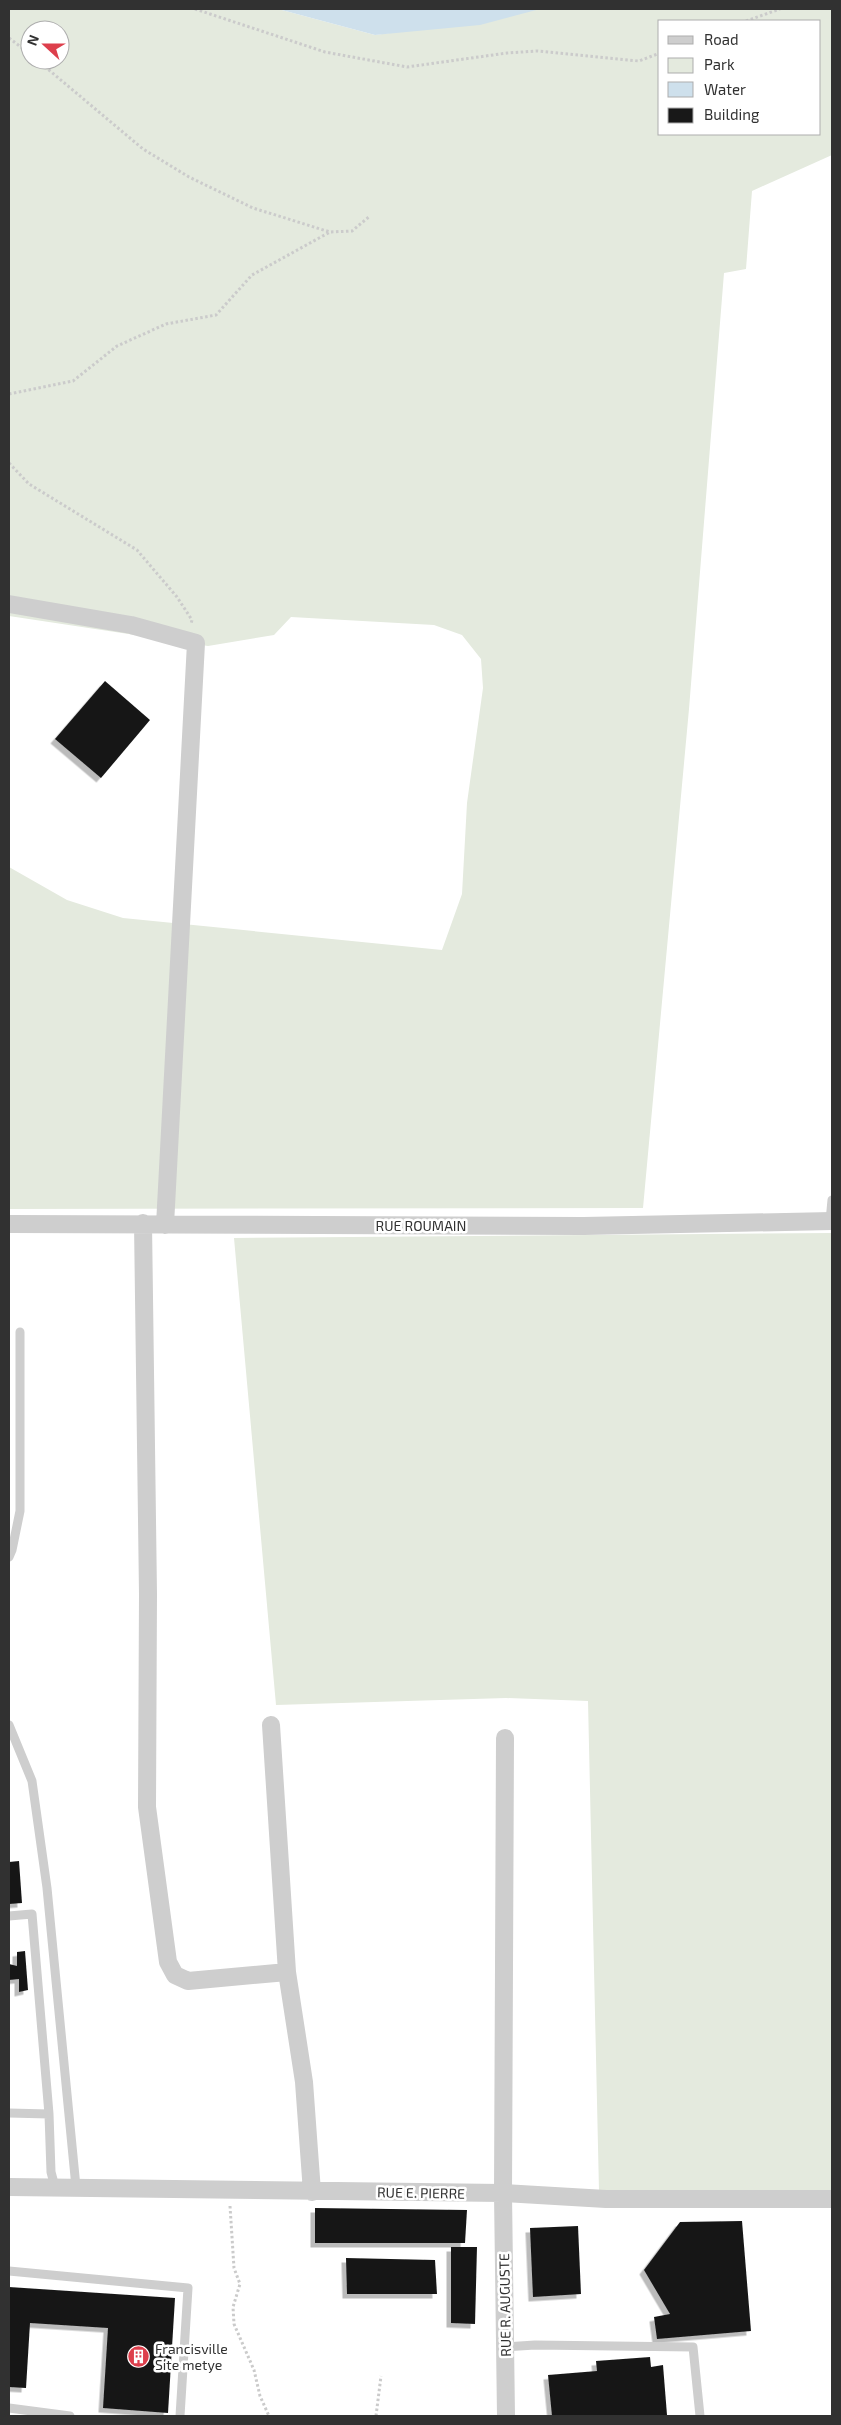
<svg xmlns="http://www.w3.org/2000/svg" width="841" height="2425" font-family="'Exo 2',sans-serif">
  <defs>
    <filter id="shadow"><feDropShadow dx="-4.5" dy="4.5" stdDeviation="0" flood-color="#0004"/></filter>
  </defs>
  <rect width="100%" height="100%" fill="#fff"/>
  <path fill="#e4eade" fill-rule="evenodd" d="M9,9H278L375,35L434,27L540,9H832V155L752,191L746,269L724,273L689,709L643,1208L9,1209V867L67,900L123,918L442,950L462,894L467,803L483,688L481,659L462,635L434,625L291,617L274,635L208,646L9,616ZM660,21H820V134H660ZM30,30H60V60H30Z
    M832,1233V2191H599L588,1701L506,1698L276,1705L234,1238Z"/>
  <path fill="#cee0ec" d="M278,9H540L480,25L375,35Z"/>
  <path fill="#181818" filter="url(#shadow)" d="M105,681L150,720L101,778L55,739Z
    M19,1861L22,1903L9,1904V1862Z
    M25,1951L28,1990L19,1992V1979L9,1980V1964L17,1966V1952Z
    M315,2208L467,2210L465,2243H315Z
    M742,2221L751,2331L657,2339L654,2317L670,2314L644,2270L680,2222Z
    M578,2226L581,2294L533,2297L530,2228Z
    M451,2247H477L475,2324L451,2323Z
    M346,2258L435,2260L437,2294H347Z
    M9,2287L175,2298L168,2413L103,2408L108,2328L30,2323L26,2388L9,2387Z
    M650,2357L651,2367L663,2365L667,2415L552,2416L548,2375L597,2371L596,2361Z"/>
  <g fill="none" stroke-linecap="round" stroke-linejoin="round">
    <path stroke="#cbcbcb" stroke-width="3" stroke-dasharray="2.5 2.5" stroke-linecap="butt" d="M195,9L325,52L407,67L507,53L537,51L639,61L660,53
      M746,21L780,9
      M9,38L30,54
      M37,60L143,149L189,177L253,208L330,232L352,231L370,216
      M9,394L73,381L117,346L166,324L216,315L252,275L330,232
      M9,463L29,484L137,550L177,597L192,620L191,624
      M230,2206L234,2268L240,2284L233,2307L234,2324L254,2370L260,2396L269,2416
      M376,2416L381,2376"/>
    <path stroke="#cecece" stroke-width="9" d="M830,1221L832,1200
      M9,1557L12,1550L20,1511V1332
      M9,1725L32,1781L47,1888L76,2187
      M9,1916L32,1914L49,2114
      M9,2113L49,2114L51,2172L55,2187
      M9,2271L188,2288L180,2416
      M505,2347L535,2345L693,2347L700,2416
      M9,2408L70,2416"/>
    <path stroke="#cecece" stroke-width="18" d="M9,604L131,625L196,643L165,1225
      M143,1223L148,1594L147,1807L168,1962L175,1975L188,1981L287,1972
      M9,1224L584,1226L832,1221
      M271,1725L287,1972L304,2082L312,2192
      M505,1738L503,2194L506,2416
      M9,2187L502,2193L606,2199H832"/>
  </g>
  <defs>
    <symbol id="building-disc" viewBox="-11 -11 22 22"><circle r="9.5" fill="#dd3f4c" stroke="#fff"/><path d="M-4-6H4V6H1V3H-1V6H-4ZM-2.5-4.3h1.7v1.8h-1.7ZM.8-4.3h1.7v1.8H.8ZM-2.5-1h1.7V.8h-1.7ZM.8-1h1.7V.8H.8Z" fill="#fff"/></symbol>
  </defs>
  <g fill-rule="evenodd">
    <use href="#building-disc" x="126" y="2344" width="25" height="25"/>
  </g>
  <g text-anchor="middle" stroke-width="5" stroke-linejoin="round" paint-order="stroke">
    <g font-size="14" fill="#313131" stroke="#fff">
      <text x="421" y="1231">RUE ROUMAIN</text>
      <text transform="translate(421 2193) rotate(1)" y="5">RUE E. PIERRE</text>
      <text transform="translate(505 2305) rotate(-91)" y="5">RUE R. AUGUSTE</text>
    </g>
    <g font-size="14" fill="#313131" stroke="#fff" text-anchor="start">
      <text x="155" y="2354">Francisville<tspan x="155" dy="16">Site metye</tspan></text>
    </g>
  </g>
  <rect width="841" height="2425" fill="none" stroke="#313131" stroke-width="20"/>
  <rect x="658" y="20" width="162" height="115" fill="#ffffff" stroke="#adadad"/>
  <rect x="668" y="36" width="25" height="8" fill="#cecece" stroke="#adadad"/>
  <text x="704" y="45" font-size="15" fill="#313131">Road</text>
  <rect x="668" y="58" width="25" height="15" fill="#e4eade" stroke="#adadad"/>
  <text x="704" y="70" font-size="15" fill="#313131">Park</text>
  <rect x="668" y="82" width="25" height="15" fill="#cee0ec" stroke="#adadad"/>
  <text x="704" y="95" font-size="15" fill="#313131">Water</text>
  <rect x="668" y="108" width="25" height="15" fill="#181818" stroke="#adadad"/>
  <text x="704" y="120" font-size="15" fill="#313131">Building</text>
  <g transform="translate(45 45) rotate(291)"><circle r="24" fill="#ffffff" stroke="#adadad"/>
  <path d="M0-4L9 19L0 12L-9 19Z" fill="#dd3f4c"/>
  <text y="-8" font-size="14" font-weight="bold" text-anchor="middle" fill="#313131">N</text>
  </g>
</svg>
